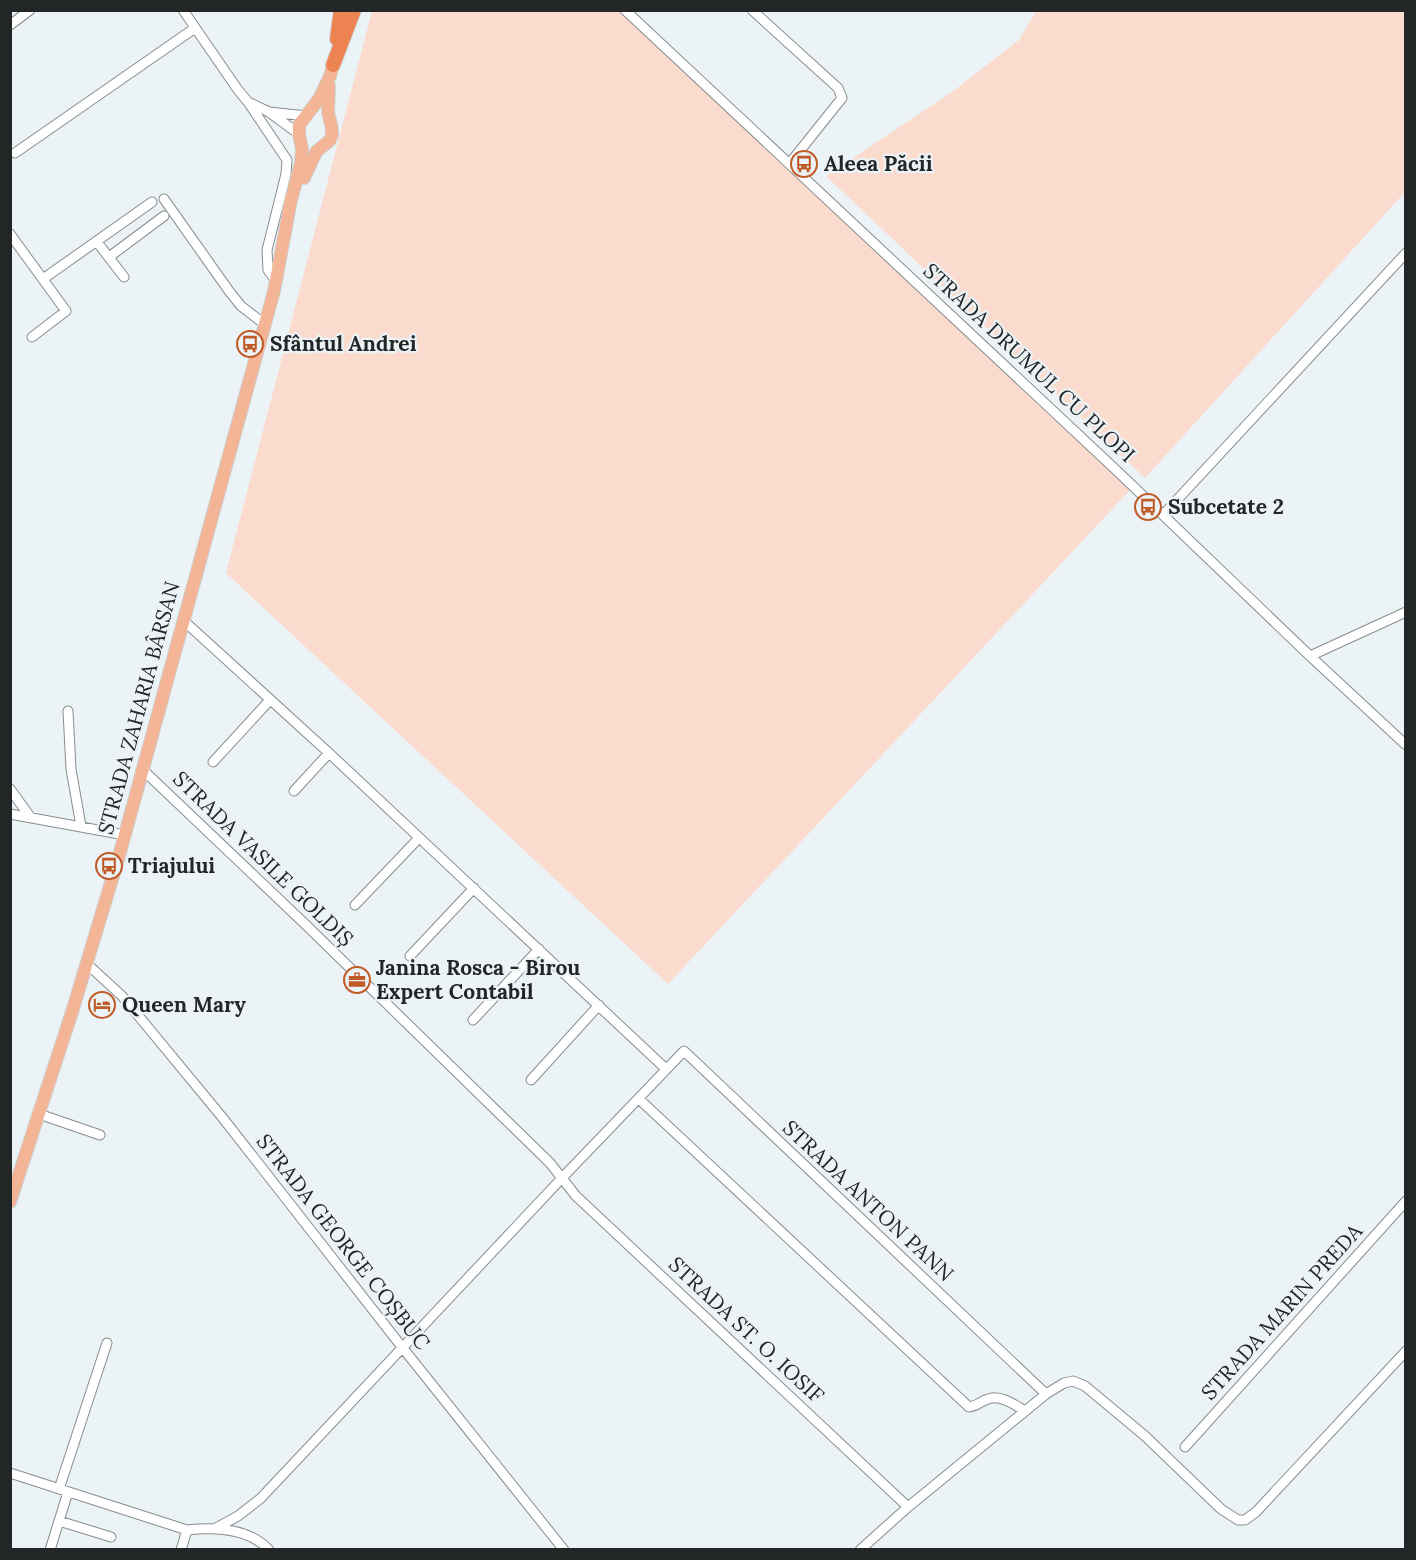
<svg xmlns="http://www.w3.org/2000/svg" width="1416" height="1560" font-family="Lora,serif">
  <rect width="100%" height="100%" fill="#ecf3f6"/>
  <path fill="#fadbcd" d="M1037,10L1405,11V192L1145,478L826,176L952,92L1019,40Z
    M372,11H626L1130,490L668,984L226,573Z"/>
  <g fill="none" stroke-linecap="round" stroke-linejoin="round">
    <defs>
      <path id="minor" d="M183,10L238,90L248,102L269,112L299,134
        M625,10L1115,469L1310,656L1406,745
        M752,10L838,88L842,98L790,163
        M10,25L30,10
        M248,102L287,160L286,174L267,250L268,270L276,281
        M269,112L307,116
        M15,153L195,28
        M164,199L229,291L241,306L263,323
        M10,234L66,311L32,337
        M97,242L124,277
        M109,257L164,216
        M43,279L152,202
        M1163,515L1406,253
        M184,621L329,753L666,1069
        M1310,656L1406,612
        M68,711L71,769L81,826
        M213,762L270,700
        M143,770L306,925L550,1163L576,1196L908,1507
        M10,789L31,818
        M294,791L329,753
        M10,814L125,835
        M355,905L419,838
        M410,956L474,888
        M86,963L122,996L222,1117L402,1347L564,1550
        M473,1020L539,949
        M531,1080L599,1005
        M639,1099L969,1407C977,1406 981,1401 988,1399C1000,1394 1015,1405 1025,1411
        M39,1114L100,1135
        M1185,1447L1406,1201
        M10,1473L187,1530C214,1527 249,1528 269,1550
        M59,1489L107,1343
        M59,1521L111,1537
        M216,1528L238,1516L261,1498L562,1178L684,1051L1046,1394
        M50,1550L68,1492
        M181,1550L187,1530
        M860,1550L908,1507L1046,1394L1064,1383L1073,1381L1085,1386L1145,1436L1221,1509L1238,1520H1245L1256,1512L1406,1351"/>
      <path id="major" d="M304,178L316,152L330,140L332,135V129L328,112L329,86
        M10,1202L72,1012L119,856L274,291L291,200L301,163L302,149L299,134V125L319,99L330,76L335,58"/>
      <path id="highway" d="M337,39L341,10
        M333,65L354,10"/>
    </defs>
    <use href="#minor" stroke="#878d8f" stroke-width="11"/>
    <use href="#major" stroke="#cfcfcf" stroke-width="14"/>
    <use href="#highway" stroke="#cfcfcf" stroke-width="16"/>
    <use href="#minor" stroke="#fff" stroke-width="9"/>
    <use href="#major" stroke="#f4b597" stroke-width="12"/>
    <use href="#highway" stroke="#ec8351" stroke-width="14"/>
  </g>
  <defs>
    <symbol id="bus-ring" viewBox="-11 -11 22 22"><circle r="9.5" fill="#ecf3f6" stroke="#c05b27" stroke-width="1.5"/><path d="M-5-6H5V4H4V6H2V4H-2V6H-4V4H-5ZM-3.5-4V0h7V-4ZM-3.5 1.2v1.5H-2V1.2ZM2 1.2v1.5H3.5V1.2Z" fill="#c05b27"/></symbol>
    <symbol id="office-ring" viewBox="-11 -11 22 22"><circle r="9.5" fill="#ecf3f6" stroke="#c05b27" stroke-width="1.5"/><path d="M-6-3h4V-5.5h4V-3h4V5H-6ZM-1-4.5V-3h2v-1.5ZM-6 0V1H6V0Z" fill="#c05b27"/></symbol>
    <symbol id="hotel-ring" viewBox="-11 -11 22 22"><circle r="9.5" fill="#ecf3f6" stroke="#c05b27" stroke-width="1.5"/><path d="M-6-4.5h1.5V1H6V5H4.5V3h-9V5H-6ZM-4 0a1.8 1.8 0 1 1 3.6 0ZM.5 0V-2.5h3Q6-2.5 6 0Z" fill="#c05b27"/></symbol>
  </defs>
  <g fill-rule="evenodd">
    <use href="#bus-ring" x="789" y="149" width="30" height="30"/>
    <use href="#bus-ring" x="235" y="329" width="30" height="30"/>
    <use href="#bus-ring" x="1133" y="492" width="30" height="30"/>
    <use href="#bus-ring" x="94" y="851" width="30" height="30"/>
    <use href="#office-ring" x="342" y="965" width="30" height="30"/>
    <use href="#hotel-ring" x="87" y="990" width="30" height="30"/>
  </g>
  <g text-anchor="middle" stroke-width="4.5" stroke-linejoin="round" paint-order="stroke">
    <g font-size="21" font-weight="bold" fill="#232627" stroke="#ecf3f6" text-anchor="start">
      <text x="824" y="171">Aleea Păcii</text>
      <text x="270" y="351">Sfântul Andrei</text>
      <text x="1168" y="514">Subcetate 2</text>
      <text x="128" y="873">Triajului</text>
      <text x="376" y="975">Janina Rosca - Birou<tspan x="376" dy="24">Expert Contabil</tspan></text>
      <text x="122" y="1012">Queen Mary</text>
    </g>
    <g font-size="21" fill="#232627" stroke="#ecf3f6">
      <text transform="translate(1029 363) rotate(43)" y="7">STRADA DRUMUL CU PLOPI</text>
      <text transform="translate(139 708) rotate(-75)" y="7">STRADA ZAHARIA BÂRSAN</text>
      <text transform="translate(263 859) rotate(44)" y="7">STRADA VASILE GOLDIȘ</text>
      <text transform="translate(868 1201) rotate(43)" y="7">STRADA ANTON PANN</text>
      <text transform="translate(343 1242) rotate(52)" y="7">STRADA GEORGE COȘBUC</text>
      <text transform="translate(1282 1312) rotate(-48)" y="7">STRADA MARIN PREDA</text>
      <text transform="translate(746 1330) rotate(43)" y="7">STRADA ST. O. IOSIF</text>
    </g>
  </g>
  <rect width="1416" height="1560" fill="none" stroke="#232627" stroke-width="24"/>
</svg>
